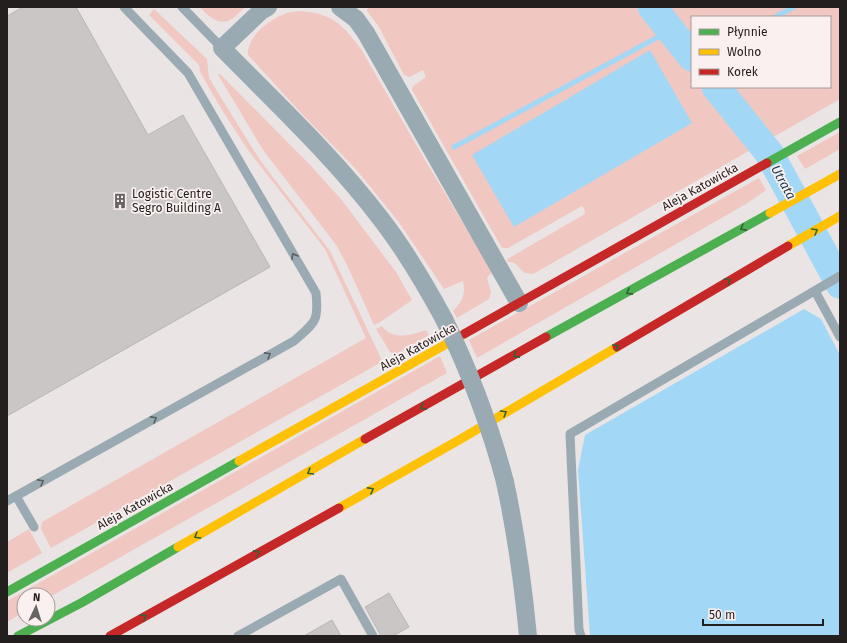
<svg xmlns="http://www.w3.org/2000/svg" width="847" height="643" font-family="'Fira Sans',sans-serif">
  <rect width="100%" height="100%" fill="#eae5e4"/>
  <path fill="#f0c7c1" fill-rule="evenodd" d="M200,7H245C241,11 237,15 233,18C220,28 208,16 200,7Z
    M368,7H840V99L533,274L525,273C518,268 517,261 508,262L507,260L509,258L585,214L584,208L582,206L508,248H502L412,90L413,86L426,77L423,70L410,77L404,75L379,27L367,11ZM692,17H830V87H692Z
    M154,9L207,59L209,78L246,138L262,163L330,251L380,356L381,360L378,364L51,548L41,529L42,522L366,338L325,249L248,150L222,110L200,72L199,65L149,15Z
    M299,11C332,13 342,24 361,49L425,160L493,273L489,275L487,279L491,291L489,299L457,318L453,311C462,302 466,294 463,281L444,289L398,221L355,168L301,113L248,55C247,36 270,19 287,13C291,12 295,12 299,11Z
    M220,74L311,166L341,199L396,272L412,300L379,323L374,325L348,267L337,246L263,150L220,78L218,75Z
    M840,132V149L805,169L797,156Z
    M759,178L766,190L746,204L477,358L469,340Z
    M382,326C393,341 412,335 426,330L429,335L396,354L390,352L376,329Z
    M440,356L447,373L48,598V595H24V612L7,622V601Z
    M29,529L42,553L7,573V542Z"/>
  <path fill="#a2d8f6" d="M650,50L692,123L514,227L472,155Z
    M804,309L821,319L840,355V636H590L578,470L585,435Z"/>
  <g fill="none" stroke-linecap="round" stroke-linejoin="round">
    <path stroke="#a2d8f6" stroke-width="5" d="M775,17L794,7
      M454,147L671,30"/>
    <path stroke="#a2d8f6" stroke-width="29" d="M652,7L692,57
      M716,87L769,153L840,284"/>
  </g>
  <path fill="#cac6c5" stroke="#b9b5b4" d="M23,7H76L148,135L183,115L270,267L7,416V16Z
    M389,593L409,627L393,636H381L365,607Z
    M332,620L341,636H304Z"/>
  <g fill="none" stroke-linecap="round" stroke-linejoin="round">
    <path stroke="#9aaab2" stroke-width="9" d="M182,7L222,48
      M815,291L840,337
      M16,496L34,527
      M7,501L294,341C315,322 319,322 316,293L188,73L124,7
      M238,636L341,579L373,636
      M581,636L579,630L570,434L840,276"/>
    <path stroke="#9aaab2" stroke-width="18" d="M268,7L261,11L222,48C276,103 334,157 381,219C405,250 425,284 444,319
      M340,7L356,19L366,33L519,303
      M505,482C516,533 523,584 528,636"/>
    <path stroke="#4caf50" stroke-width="9" d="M767,163L840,122
      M546,337L770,213
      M7,592L239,461
      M18,636L81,603L178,547"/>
    <path stroke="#ffc107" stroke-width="9" d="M770,213L840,174
      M788,246L840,216
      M239,461L464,334
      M339,508L459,440L617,347
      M178,547L365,439"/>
    <path stroke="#c62828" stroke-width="9" d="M464,334L767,163
      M617,347L788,246
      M365,439L546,337
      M110,636L339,508"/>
    <path stroke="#9aaab2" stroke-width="18" d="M444,319C470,372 490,425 505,482"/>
  </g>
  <defs><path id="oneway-chevron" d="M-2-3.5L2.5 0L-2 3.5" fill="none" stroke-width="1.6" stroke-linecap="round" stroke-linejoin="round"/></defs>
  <g stroke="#356034">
    <use href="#oneway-chevron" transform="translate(743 228) rotate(151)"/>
    <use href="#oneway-chevron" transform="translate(815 231) rotate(-30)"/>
    <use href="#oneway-chevron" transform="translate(728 281) rotate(-31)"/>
    <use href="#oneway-chevron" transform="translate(629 292) rotate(151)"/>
    <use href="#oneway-chevron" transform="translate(616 347) rotate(-31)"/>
    <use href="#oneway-chevron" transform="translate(516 355) rotate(151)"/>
    <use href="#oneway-chevron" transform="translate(423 407) rotate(150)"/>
    <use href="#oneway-chevron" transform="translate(504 413) rotate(-31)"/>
    <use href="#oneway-chevron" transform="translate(310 472) rotate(150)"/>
    <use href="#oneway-chevron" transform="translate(371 490) rotate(-29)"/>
    <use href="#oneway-chevron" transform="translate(197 536) rotate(150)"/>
    <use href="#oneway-chevron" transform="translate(257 553) rotate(-29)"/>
    <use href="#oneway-chevron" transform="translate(144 617) rotate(-29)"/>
  </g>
  <g stroke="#585e61">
    <use href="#oneway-chevron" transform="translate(294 256) rotate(-120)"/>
    <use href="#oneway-chevron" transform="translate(268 355) rotate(-29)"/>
    <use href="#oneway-chevron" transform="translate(154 419) rotate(-29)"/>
    <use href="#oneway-chevron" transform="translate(41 482) rotate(-29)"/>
  </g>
  <defs>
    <symbol id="building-bare" viewBox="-9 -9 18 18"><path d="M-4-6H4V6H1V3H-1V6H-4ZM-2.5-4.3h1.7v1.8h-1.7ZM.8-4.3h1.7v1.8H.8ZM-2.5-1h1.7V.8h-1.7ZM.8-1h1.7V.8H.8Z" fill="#686463" stroke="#faf0ef" stroke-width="2.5" paint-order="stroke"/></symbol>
  </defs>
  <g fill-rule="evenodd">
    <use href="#building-bare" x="109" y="190" width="22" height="22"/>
  </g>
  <g text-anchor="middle" stroke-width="3.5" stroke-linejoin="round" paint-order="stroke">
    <g font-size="12" fill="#221f1e" stroke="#faf0ef">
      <text transform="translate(700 187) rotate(-29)" y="4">Aleja Katowicka</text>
      <text transform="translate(418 347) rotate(-29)" y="4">Aleja Katowicka</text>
      <text transform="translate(135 506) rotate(-29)" y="4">Aleja Katowicka</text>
    </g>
    <g font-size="12" fill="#221f1e" stroke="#faf0ef" text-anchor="start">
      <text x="132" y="198">Logistic Centre<tspan x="132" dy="14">Segro Building A</tspan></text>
    </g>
    <g font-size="13" font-style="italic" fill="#163a4c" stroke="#faf0ef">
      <text transform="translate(784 182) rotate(61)" y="5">Utrata</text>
    </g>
  </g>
  <rect width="847" height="643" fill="none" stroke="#221f1e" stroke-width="16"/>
  <rect x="691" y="16" width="140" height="72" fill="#faf0ef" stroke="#a49c9b"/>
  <rect x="699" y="29" width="20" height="6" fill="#4caf50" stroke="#a49c9b"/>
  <text x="727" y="36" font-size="12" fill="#221f1e">Płynnie</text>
  <rect x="699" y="49" width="20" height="6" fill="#ffc107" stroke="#a49c9b"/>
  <text x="727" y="56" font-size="12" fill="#221f1e">Wolno</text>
  <rect x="699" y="69" width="20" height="6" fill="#c62828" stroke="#a49c9b"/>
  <text x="727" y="76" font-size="12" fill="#221f1e">Korek</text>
  <g transform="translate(36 607) rotate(4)"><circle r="19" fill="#faf0ef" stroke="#a49c9b"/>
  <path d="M0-3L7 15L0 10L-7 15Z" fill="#686463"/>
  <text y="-6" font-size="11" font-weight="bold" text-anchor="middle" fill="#221f1e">N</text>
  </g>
  <path d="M703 619v6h120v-6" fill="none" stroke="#221f1e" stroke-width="2"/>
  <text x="709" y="619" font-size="12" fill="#221f1e" stroke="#faf0ef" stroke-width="3" paint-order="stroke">50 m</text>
</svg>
